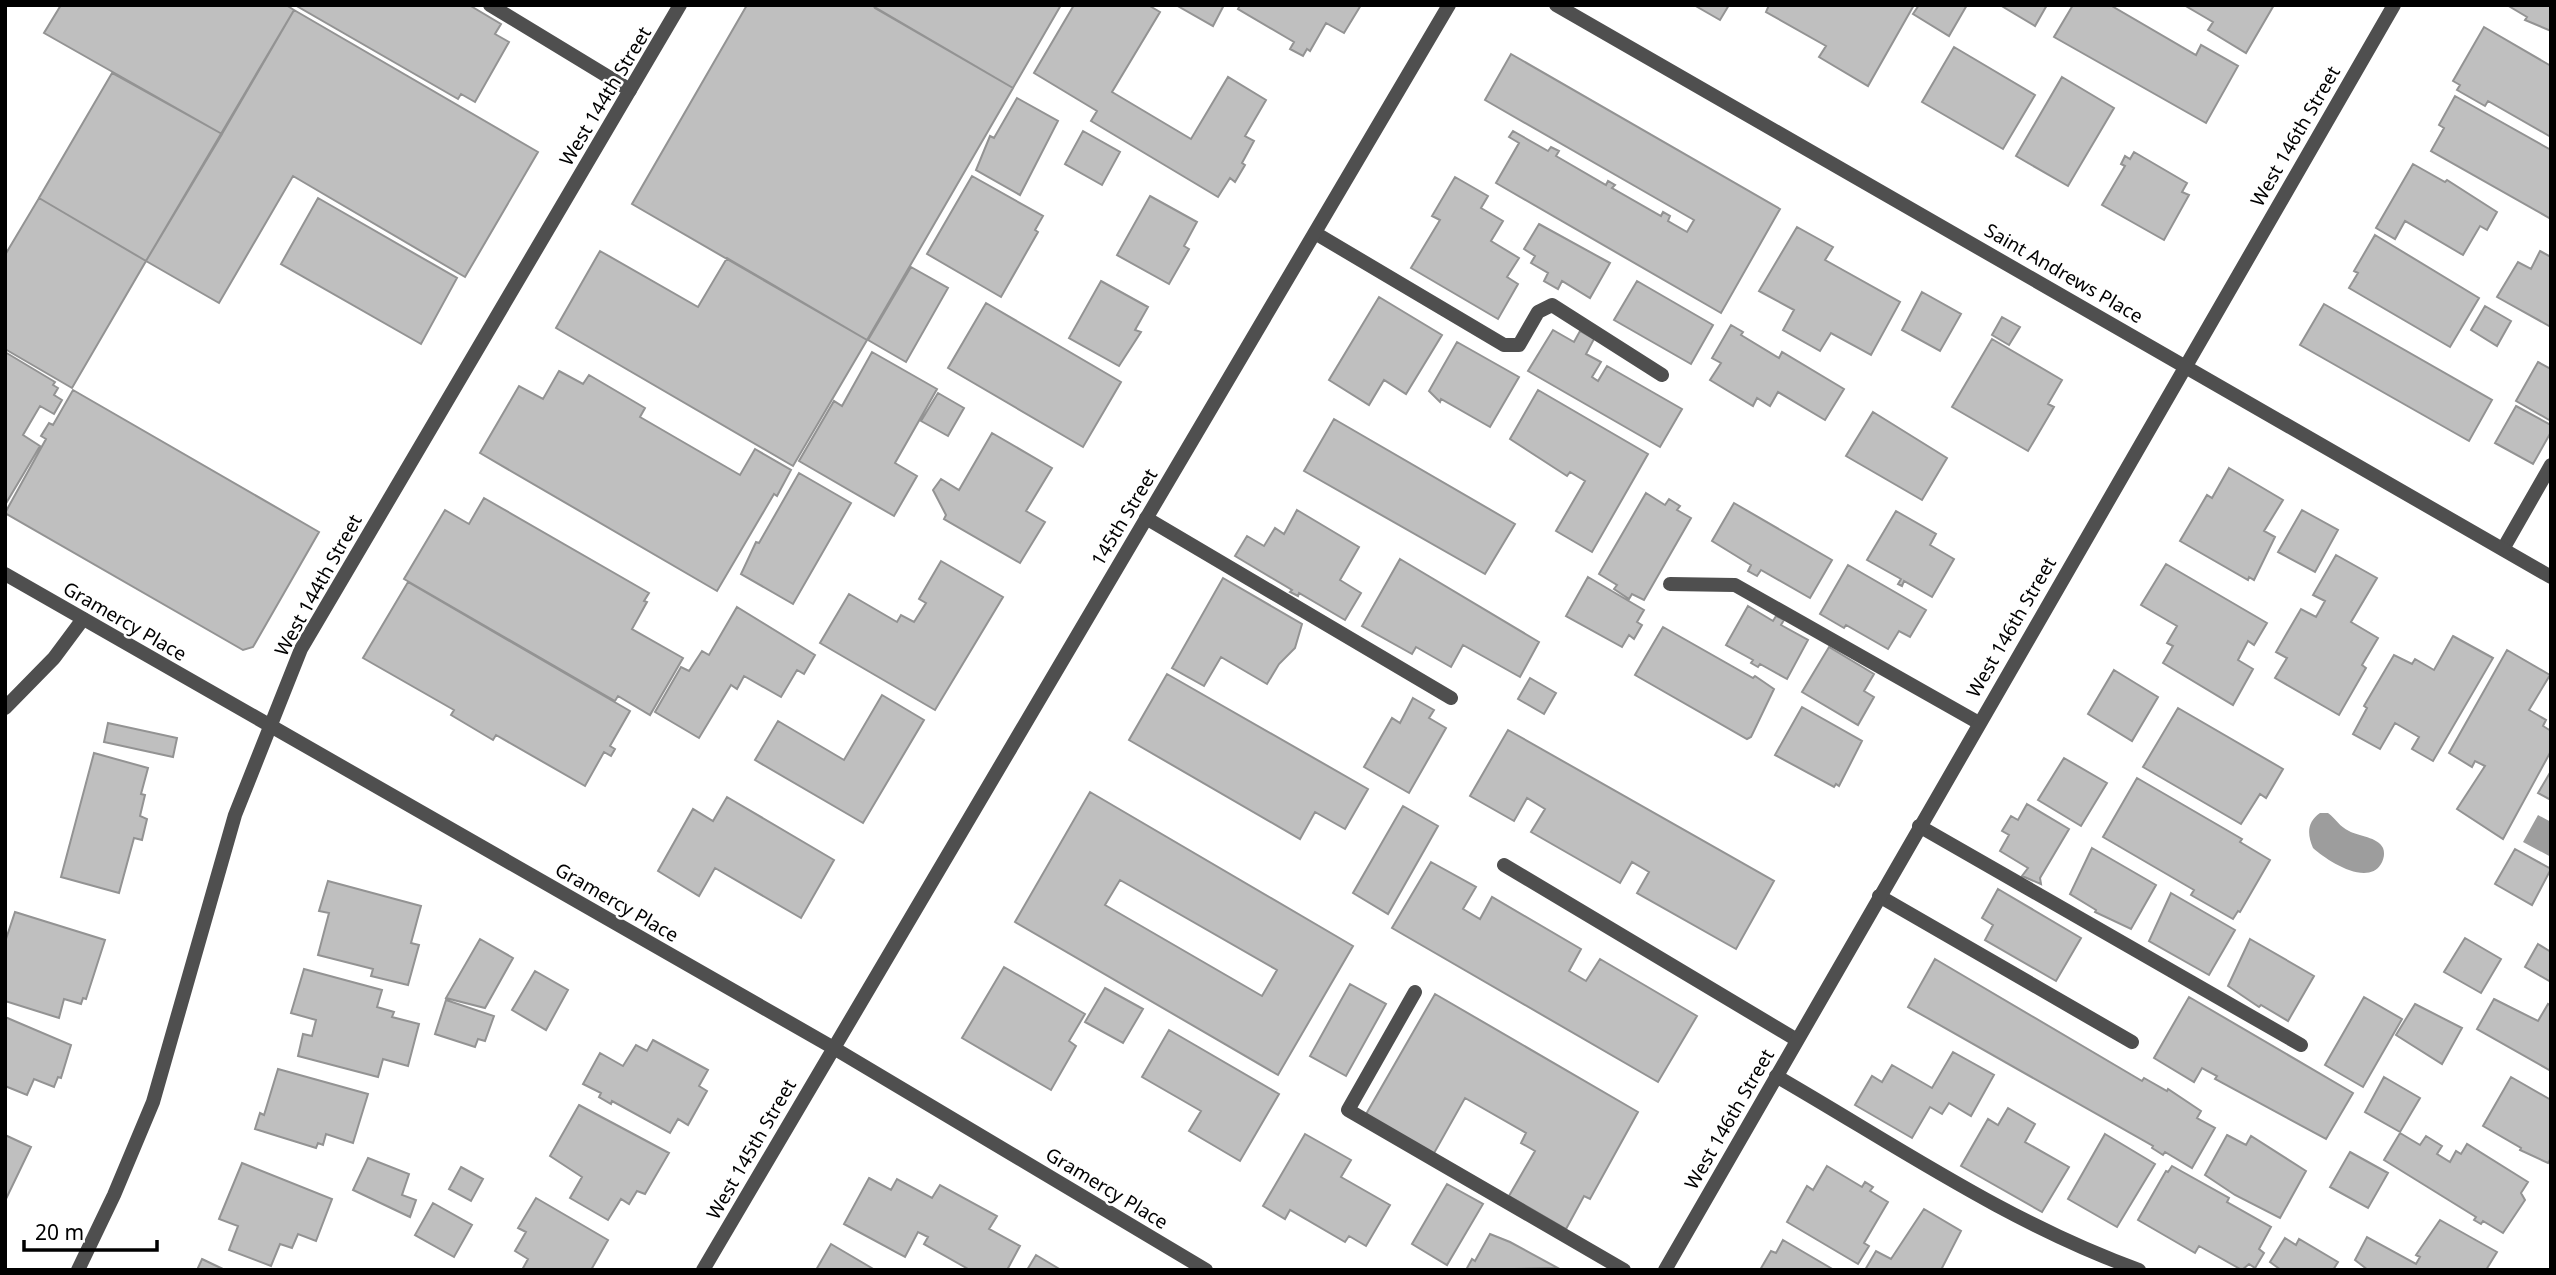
<svg xmlns="http://www.w3.org/2000/svg" width="2556" height="1275" font-family="'Noto Sans',sans-serif">
  <rect width="100%" height="100%" fill="#fff"/>
  <path fill="#9d9d9d" d="M2320,813H2328C2336,819 2340,827 2349,831C2358,836 2378,837 2383,848C2385,853 2384,859 2381,864C2367,887 2326,860 2313,848C2307,834 2307,822 2320,813Z
    M2538,815L2551,822V857L2523,842Z"/>
  <path fill="#bfbfbf" stroke="#939393" stroke-width="2" fill-rule="evenodd" d="M61,5H286L294,10L222,134L44,33Z
    M295,5H469L501,24L495,34L509,42L475,102L461,94L458,99Z
    M747,5H871L1013,88L867,340L632,204Z
    M876,5H1061L1013,88L875,8Z
    M1074,5H1148L1160,12L1112,92L1191,139L1228,77L1266,100L1245,136L1254,141L1242,163L1245,165L1235,182L1230,178L1218,197L1091,121L1097,111L1034,73Z
    M1176,5H1224L1213,26Z
    M1240,5H1361L1344,33L1326,23L1310,51L1307,49L1303,56L1290,49L1294,42L1238,9Z
    M1694,5H1729L1720,20Z
    M1769,5H1914L1868,86L1819,57L1826,46L1766,12Z
    M1919,5H1967L1949,36L1913,14Z
    M2000,5H2047L2035,26Z
    M2073,5H2110L2196,55L2201,45L2238,66L2206,123L2054,37Z
    M2184,5H2274L2246,53L2208,30L2213,22Z
    M2507,5H2551V31L2525,20L2527,17Z
    M294,10L538,152L465,277L293,176L219,303L146,261Z
    M2484,27L2551,66V137L2488,101L2485,106L2457,90L2460,85L2453,81Z
    M1954,47L2035,95L2003,149L1922,102Z
    M1511,54L1780,209L1721,313L1496,183L1519,143L1509,137L1513,131L1548,151L1551,147L1559,151L1556,156L1606,185L1608,181L1615,185L1612,188L1661,216L1663,212L1670,216L1668,221L1687,232L1694,220L1485,100Z
    M112,73L222,134L146,261L39,198Z
    M2062,77L2114,108L2068,186L2016,156Z
    M2455,96L2551,150V219L2431,151L2444,128L2439,125Z
    M1017,98L1058,121L1020,195L976,170L990,136L994,138Z
    M1083,131L1120,152L1102,185L1065,164Z
    M2134,152L2187,183L2182,192L2189,195L2164,240L2102,205L2125,166L2121,164L2125,156L2130,159Z
    M2413,164L2445,182L2447,180L2497,212L2487,230L2480,226L2463,255L2405,221L2395,239L2376,228Z
    M972,176L1043,216L1035,230L1038,232L1001,297L927,254Z
    M1455,177L1488,196L1481,208L1503,221L1491,241L1519,258L1507,277L1518,284L1498,319L1411,268L1440,220L1432,216Z
    M1150,196L1197,222L1184,246L1189,249L1169,284L1117,255Z
    M39,198L146,261L72,388L5,349V255Z
    M318,198L457,278L421,344L281,264Z
    M1539,224L1610,263L1590,298L1562,281L1558,289L1544,281L1548,273L1531,263L1535,256L1524,249Z
    M1797,227L1833,247L1825,260L1900,302L1871,355L1831,333L1820,351L1783,330L1794,310L1759,291Z
    M2375,235L2479,298L2450,347L2349,288L2358,273L2354,271Z
    M600,251L698,307L727,258L867,340L793,466L556,328Z
    M2540,251L2551,257V327L2497,297L2518,262L2531,269Z
    M911,267L948,288L906,362L868,340Z
    M1101,281L1148,307L1135,330L1141,332L1119,366L1069,338Z
    M1637,281L1713,325L1691,364L1614,320Z
    M1922,292L1961,314L1940,351L1902,330Z
    M1379,297L1442,335L1406,394L1384,380L1369,405L1329,380Z
    M986,303L1121,382L1083,447L948,368Z
    M2324,304L2492,400L2469,441L2300,345Z
    M2485,306L2511,321L2497,346L2471,330Z
    M2002,317L2020,327L2009,345L1992,335Z
    M1731,325L1743,332L1741,335L1779,358L1782,352L1844,389L1825,420L1778,392L1770,406L1757,398L1753,406L1710,380L1721,363L1712,358Z
    M1553,330L1574,342L1580,331L1594,339L1586,354L1601,362L1592,377L1598,381L1607,366L1682,409L1660,447L1528,371Z
    M1992,339L2062,380L2048,404L2054,407L2028,451L1952,407Z
    M1457,342L1519,377L1490,427L1441,399L1440,402L1429,391Z
    M5,352L55,382L53,385L58,388L54,395L62,400L54,414L40,406L23,435L40,446L5,505Z
    M872,352L937,389L895,463L917,476L894,516L799,461L834,401L842,406Z
    M2538,362L2551,369V421L2516,401Z
    M559,371L583,384L589,375L645,408L640,417L740,475L755,449L791,470L777,496L774,494L717,591L480,453L519,386L543,399Z
    M73,390L319,532L253,647L243,650L5,513L46,439L41,436L49,423L53,425Z
    M1538,390L1648,454L1592,552L1556,531L1585,481L1570,472L1567,476L1510,439Z
    M938,393L964,408L948,436L921,421Z
    M2516,406L2551,425V432L2533,464L2495,443Z
    M1873,412L1947,458L1922,500L1846,456Z
    M1334,419L1515,524L1485,574L1304,471Z
    M992,433L1052,468L1026,511L1045,522L1020,563L944,519L946,515L933,490L941,479L959,490Z
    M2229,468L2283,500L2264,531L2275,537L2254,580L2249,577L2248,580L2180,541L2207,495L2212,498Z
    M799,473L851,503L793,604L741,574L756,542L759,543Z
    M1646,493L1665,505L1669,499L1680,506L1677,510L1691,518L1644,600L1632,594L1629,599L1614,589L1617,585L1599,574Z
    M484,498L649,593L644,601L647,602L632,629L683,658L650,715L618,696L615,701L404,579L445,510L469,524Z
    M1734,503L1832,560L1810,598L1761,570L1757,576L1748,571L1751,565L1712,541Z
    M1297,510L1359,547L1340,580L1361,593L1345,620L1299,593L1298,596L1290,592L1292,590L1235,556L1247,536L1264,546L1275,528L1284,534Z
    M2302,510L2338,530L2315,572L2278,552Z
    M1896,511L1936,534L1930,545L1954,559L1932,597L1904,581L1902,586L1898,584L1901,579L1867,560Z
    M2336,555L2377,578L2351,622L2378,638L2362,665L2366,668L2339,715L2275,678L2287,658L2276,652L2301,609L2316,617L2325,601L2313,595Z
    M1400,559L1539,642L1520,677L1463,645L1451,667L1416,647L1412,654L1362,626Z
    M941,561L1003,597L935,710L820,643L849,594L897,622L901,615L914,622L926,603L919,599Z
    M2166,564L2267,623L2254,645L2248,641L2238,660L2253,669L2233,705L2163,663L2173,646L2167,643L2177,626L2141,605Z
    M1848,565L1926,610L1910,637L1899,631L1888,649L1846,625L1844,628L1820,614Z
    M1588,577L1644,610L1637,622L1642,625L1634,639L1629,635L1622,647L1566,616Z
    M1223,578L1302,624L1295,648L1279,664L1267,684L1221,657L1204,686L1172,668Z
    M408,582L630,711L610,746L615,749L611,756L604,752L585,786L496,735L493,740L451,715L454,710L363,658Z
    M1748,606L1773,621L1776,616L1784,620L1781,625L1808,640L1787,679L1760,664L1758,667L1751,663L1753,660L1726,645Z
    M737,607L815,655L804,674L797,670L781,697L744,676L737,689L731,685L699,738L655,712L681,667L689,671L702,651L709,655Z
    M1663,627L1753,678L1755,676L1774,689L1751,737L1747,739L1635,675Z
    M2453,636L2493,658L2433,761L2412,749L2419,737L2395,723L2380,749L2353,734L2367,708L2364,706L2394,655L2412,664L2415,659L2434,670Z
    M1829,647L1874,674L1864,691L1874,697L1858,725L1802,692Z
    M2507,650L2550,675L2529,710L2546,720L2543,726L2551,731V751L2503,839L2457,809L2485,766L2475,761L2472,767L2449,753Z
    M2114,670L2158,697L2132,741L2088,714Z
    M1167,674L1368,789L1345,829L1315,812L1300,839L1129,740Z
    M1530,678L1556,693L1544,714L1518,699Z
    M882,695L924,720L863,823L755,760L778,721L844,760Z
    M1413,698L1434,710L1429,718L1446,728L1409,793L1364,767L1392,718L1400,723Z
    M1802,707L1862,741L1839,786L1836,784L1834,787L1775,755Z
    M2178,708L2283,769L2266,798L2260,794L2241,824L2143,767Z
    M108,723L177,738L173,757L104,742Z
    M1508,730L1774,881L1736,949L1637,893L1649,872L1632,862L1620,883L1531,832L1545,809L1527,798L1514,821L1470,796Z
    M94,753L148,768L141,794L145,795L140,816L147,819L142,840L134,838L119,893L61,877Z
    M2064,758L2107,783L2081,826L2038,800Z
    M2551,771V800L2538,793Z
    M2137,778L2242,839L2240,842L2270,860L2240,912L2238,911L2233,919L2191,895L2194,890L2103,837Z
    M1090,792L1353,946L1278,1075L1015,922ZM1120,880L1277,970L1262,996L1105,905Z
    M727,797L834,860L801,918L715,868L699,896L658,871L693,809L713,821Z
    M2027,804L2069,829L2040,878L2041,884L2022,876L2028,868L2000,851L2009,835L2002,831L2011,816L2018,820Z
    M1403,806L1438,826L1388,914L1353,893Z
    M2092,848L2156,885L2131,929L2095,912L2096,910L2070,894Z
    M2515,849L2551,869L2532,905L2495,884Z
    M1431,862L1476,887L1463,909L1480,919L1492,897L1581,949L1569,971L1586,981L1600,959L1697,1016L1658,1082L1392,928Z
    M328,881L421,906L411,943L419,945L408,985L371,976L373,969L318,955L329,913L319,911Z
    M1998,889L2081,938L2056,981L1985,940L1993,925L1982,918Z
    M2171,893L2235,930L2209,975L2149,941Z
    M15,912L105,940L86,999L83,998L81,1004L64,999L59,1018L5,1001V942Z
    M2465,938L2501,959L2481,993L2444,972Z
    M480,939L513,958L485,1008L446,998Z
    M2250,939L2314,976L2288,1021L2261,1005L2259,1007L2228,986Z
    M2538,944L2551,952V982L2525,967Z
    M1935,959L2142,1081L2144,1078L2167,1091L2168,1089L2201,1111L2197,1118L2215,1128L2192,1168L2165,1152L2163,1155L2152,1148L2153,1146L1908,1007Z
    M1004,967L1085,1014L1069,1041L1076,1046L1051,1090L962,1038Z
    M304,969L382,990L377,1007L394,1012L392,1017L419,1024L408,1066L383,1059L378,1077L298,1056L303,1034L312,1036L316,1020L291,1013Z
    M535,971L568,990L546,1030L512,1010Z
    M1350,984L1386,1004L1346,1076L1310,1056Z
    M1105,988L1143,1009L1123,1043L1085,1022Z
    M1435,994L1638,1112L1590,1199L1584,1196L1566,1229L1509,1196L1535,1151L1521,1143L1526,1133L1465,1098L1433,1155L1365,1116Z
    M2189,997L2353,1093L2326,1139L2215,1079L2217,1076L2202,1068L2194,1082L2154,1058Z
    M2364,997L2402,1019L2363,1087L2325,1065Z
    M2494,999L2538,1021L2548,1004L2551,1006V1071L2477,1029Z
    M446,1000L494,1016L485,1041L478,1039L475,1047L435,1034Z
    M2415,1004L2462,1028L2442,1064L2396,1035Z
    M5,1017L71,1045L61,1078L58,1077L54,1087L34,1079L27,1095L5,1086Z
    M1169,1030L1279,1094L1240,1161L1189,1131L1201,1111L1142,1077Z
    M653,1040L708,1070L699,1086L707,1091L688,1125L678,1119L670,1133L612,1101L611,1104L599,1097L601,1093L583,1084L600,1053L623,1066L636,1045L647,1051Z
    M1953,1052L1994,1075L1971,1116L1949,1103L1942,1114L1930,1107L1912,1138L1855,1105L1872,1076L1882,1082L1892,1065L1932,1088Z
    M278,1069L368,1094L353,1143L326,1134L323,1145L318,1143L316,1148L255,1129L260,1113L264,1115Z
    M2384,1077L2420,1098L2400,1132L2365,1112Z
    M2511,1077L2551,1100V1158L2548,1163L2520,1150L2521,1148L2483,1126Z
    M579,1105L669,1153L645,1194L637,1191L629,1204L621,1199L608,1220L570,1198L582,1177L550,1156Z
    M2008,1108L2035,1124L2025,1142L2069,1167L2042,1212L1961,1166L1988,1119L1998,1125Z
    M2400,1133L2420,1145L2426,1136L2442,1146L2437,1154L2450,1162L2456,1151L2461,1154L2467,1144L2528,1182L2521,1193L2525,1200L2503,1233L2483,1221L2481,1224L2474,1220L2476,1217L2384,1160Z
    M1305,1134L1351,1160L1341,1177L1390,1205L1366,1246L1349,1236L1345,1242L1290,1210L1285,1219L1263,1206Z
    M2105,1134L2155,1164L2117,1227L2068,1199Z
    M5,1135L31,1147L5,1201Z
    M2227,1135L2246,1145L2251,1136L2306,1171L2280,1218L2235,1195L2205,1175Z
    M2350,1152L2388,1173L2368,1208L2330,1187Z
    M368,1158L409,1174L402,1195L416,1200L410,1217L353,1190Z
    M242,1163L332,1199L316,1241L298,1234L292,1248L280,1244L271,1266L229,1250L238,1226L219,1219Z
    M1827,1166L1862,1187L1865,1182L1873,1187L1870,1191L1888,1202L1864,1243L1869,1246L1858,1264L1787,1222L1807,1186L1813,1190Z
    M2172,1166L2229,1198L2227,1202L2271,1227L2259,1249L2264,1253L2255,1268L2249,1264L2242,1270L2199,1246L2195,1253L2138,1220L2166,1171L2168,1172Z
    M461,1167L483,1179L471,1201L449,1189Z
    M869,1178L891,1190L897,1179L932,1198L940,1185L997,1216L989,1229L1020,1246L1007,1270H970L924,1244L928,1237L918,1232L905,1257L844,1224Z
    M1447,1184L1483,1204L1447,1265L1412,1244Z
    M536,1198L608,1240L591,1270H522L528,1259L515,1251L526,1232L518,1228Z
    M433,1203L472,1225L454,1257L415,1235Z
    M1924,1209L1961,1231L1941,1270H1865L1876,1251L1891,1259Z
    M2440,1220L2497,1252L2486,1270H2368L2355,1260L2367,1237L2416,1264L2420,1257L2416,1255Z
    M1490,1234L1510,1242L1558,1268L1466,1270L1472,1259L1475,1261Z
    M2285,1238L2296,1245L2299,1239L2338,1262L2333,1270H2281L2270,1262Z
    M1783,1240L1834,1270H1760L1771,1251L1776,1253Z
    M831,1244L875,1270H816Z
    M1036,1255L1061,1270H1027Z
    M202,1259L225,1270H197Z"/>
  <g fill="none" stroke-linecap="round" stroke-linejoin="round">
    <path stroke="#4f4f4f" stroke-width="14" d="M490,5L630,90
      M1315,233L1504,345H1519L1538,312L1552,305L1662,375
      M1146,518L1451,698
      M2503,549L2551,465
      M1670,584L1735,585L1979,723
      M5,708L54,658L83,619
      M1919,826L2301,1045
      M1504,865L1797,1040
      M1879,896L2132,1042
      M1415,992L1348,1110L1624,1270
      M1776,1076C1894,1144 2010,1224 2139,1270"/>
    <path stroke="#4f4f4f" stroke-width="14" d="M1556,5L2551,577
      M5,574L832,1047L1206,1270
      M78,1270L114,1195L153,1102L235,815L301,649L680,5
      M703,1270L1449,5
      M1665,1270L2394,5"/>
  </g>
  <g text-anchor="middle" stroke-width="5" stroke-linejoin="round" paint-order="stroke">
    <g font-size="19" fill="#000" stroke="#fff">
      <text transform="translate(605 96) rotate(-59)" y="7">West 144th Street</text>
      <text transform="translate(2295 136) rotate(-60)" y="7">West 146th Street</text>
      <text transform="translate(2064 273) rotate(30)" y="7">Saint Andrews Place</text>
      <text transform="translate(1124 517) rotate(-59)" y="7">145th Street</text>
      <text transform="translate(318 585) rotate(-61)" y="7">West 144th Street</text>
      <text transform="translate(125 621) rotate(30)" y="7">Gramercy Place</text>
      <text transform="translate(2011 627) rotate(-60)" y="7">West 146th Street</text>
      <text transform="translate(617 902) rotate(30)" y="7">Gramercy Place</text>
      <text transform="translate(1729 1119) rotate(-60)" y="7">West 146th Street</text>
      <text transform="translate(751 1149) rotate(-60)" y="7">West 145th Street</text>
      <text transform="translate(1107 1188) rotate(31)" y="7">Gramercy Place</text>
    </g>
  </g>
  <rect width="2556" height="1275" fill="none" stroke="#000000" stroke-width="14"/>
  <path d="M24 1240v10h133v-10" fill="none" stroke="#000000" stroke-width="3.5"/>
  <text x="35" y="1240" font-size="21" fill="#000000" stroke="#ffffff" stroke-width="5" paint-order="stroke">20 m</text>
</svg>
